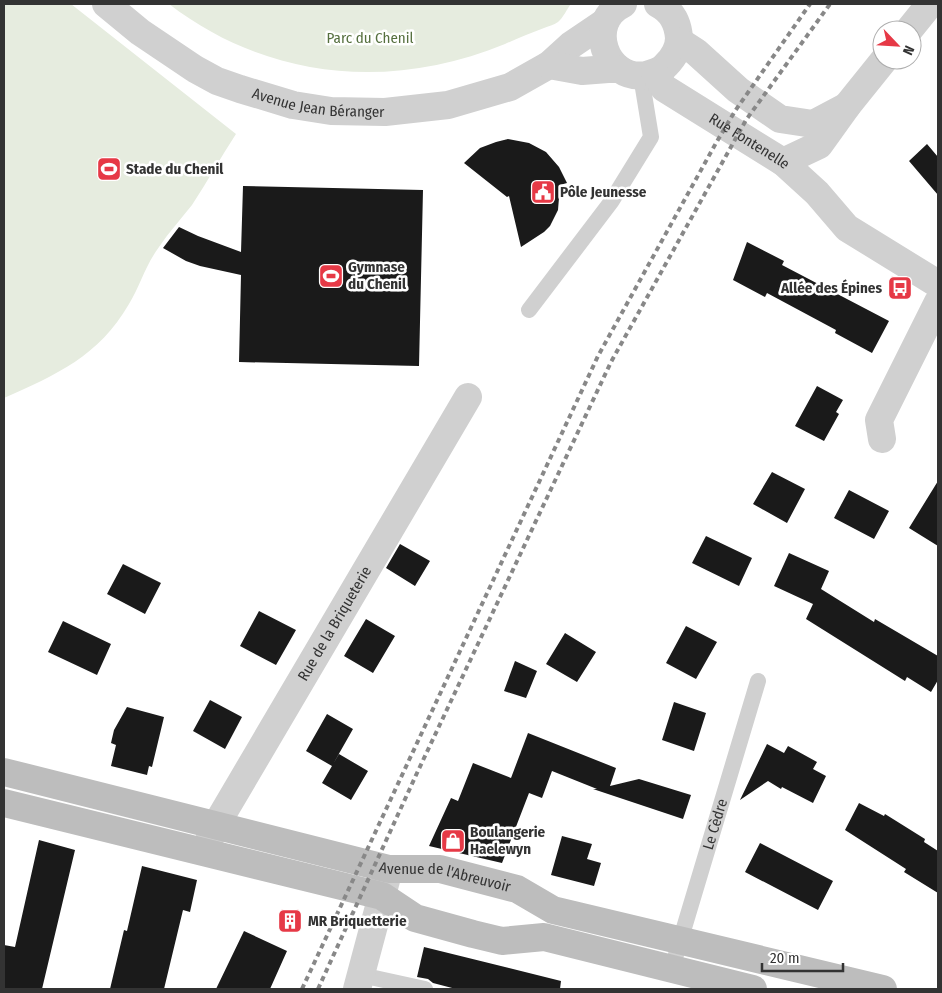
<svg xmlns="http://www.w3.org/2000/svg" width="942" height="993" font-family="'Fira Sans Condensed',sans-serif">
  <rect width="100%" height="100%" fill="#fff"/>
  <path fill="#e6ecdf" d="M4,4H71L236,134C221,157 207,182 192,205C181,219 169,232 159,247C145,266 140,286 129,304C99,356 56,375 4,398Z
    M169,4H571C567,9 563,18 558,22C554,25 548,26 544,28C531,33 518,38 505,44C391,91 268,80 169,4Z"/>
  <path fill="#1a1a1a" d="M508,139L529,143L546,152L559,167L567,183L560,185L558,210L550,226L544,232L521,247L509,196L507,197L464,163L480,148L496,142Z
    M927,144L938,157V195L909,161Z
    M243,186L423,190L419,366L239,362L241,275L200,266L186,261L163,248L179,227L198,236L241,252Z
    M747,242L784,261L782,265L889,321L872,353L835,333L836,330L767,293L765,297L733,280Z
    M817,386L843,400L836,412L839,414L824,441L795,426Z
    M772,472L805,489L787,523L753,504Z
    M938,481V546L909,528Z
    M849,490L889,511L874,539L834,518Z
    M706,536L752,558L739,586L692,563Z
    M400,544L430,561L415,586L386,568Z
    M789,553L829,571L821,589L874,622L875,619L938,656V680L931,692L907,677L905,681L806,619L813,604L774,586Z
    M123,564L161,583L145,614L107,594Z
    M259,611L296,630L276,665L240,646Z
    M366,619L395,636L373,673L344,656Z
    M63,621L111,644L97,675L48,652Z
    M686,626L717,642L696,679L666,663Z
    M565,633L596,652L577,682L546,664Z
    M515,661L537,671L526,698L504,691Z
    M210,700L242,717L225,749L193,731Z
    M674,702L706,713L694,751L662,740Z
    M127,707L164,717L152,767L149,766L147,775L111,766L116,745L111,743L114,730Z
    M327,714L353,729L332,766L306,751Z
    M528,733L616,768L610,786L639,779L691,795L683,819L593,789H597L552,771L542,798L529,793L502,863L429,846L451,798L458,801L473,763L511,778Z
    M767,744L784,753L788,746L817,762L813,769L826,776L813,803L782,787L781,789L768,781L740,800Z
    M339,754L368,771L351,800L322,783Z
    M859,803L884,816L885,814L925,839L924,842L938,851V893L904,872L906,869L845,830Z
    M562,836L592,844L587,859L601,863L594,886L551,875Z
    M39,840L75,850L42,989H4V945L15,947Z
    M760,843L833,881L818,910L745,872Z
    M142,866L197,880L190,912L183,910L164,989H110L124,930L127,931Z
    M244,931L287,951L270,989H216Z
    M424,947L561,981L560,989H456L433,983L428,979L417,977Z"/>
  <g fill="none" stroke-linecap="round" stroke-linejoin="round">
    <g stroke="#d0d0d0" stroke-width="16">
      <path d="M529,310L611,202L651,137L641,76"/>
      <path id="s1" d="M672,968L758,681"/>
      <path d="M361,975L425,989"/>
    </g>
    <g stroke="#d0d0d0" stroke-width="28">
      <path id="s2" d="M106,4L140,32L195,69L217,81L240,89L293,105L331,111L385,112L448,105L510,87L549,65L571,45L605,22"/>
      <path d="M623,4C585,22 605,82 646,75C654,73 661,71 666,65C673,58 679,48 679,38C678,23 672,11 658,4"/>
      <path d="M909,30L930,4"/>
      <path d="M679,41L696,52L738,90L780,119L813,124L847,106"/>
      <path d="M549,65L582,71L608,69H619"/>
      <path id="s3" d="M655,73L664,88L783,162L817,193L847,228L938,284"/>
      <path d="M783,162L819,145L847,106L884,60"/>
      <path d="M882,439L879,420L938,302"/>
      <path id="s4" d="M206,847L216,825L468,397"/>
      <path d="M357,989L388,873"/>
    </g>
    <g stroke="#bdbdbd" stroke-width="28">
      <path id="s5" d="M4,772L389,869H440L517,889L553,910L883,989"/>
      <path d="M4,803L382,896L415,918L473,934L502,941L544,937L753,989"/>
    </g>
    <path stroke="#888" stroke-width="4" stroke-dasharray="5 4" stroke-linecap="butt" d="M302,989L598,356L716,143L735,111L810,4
      M318,989L417,773L611,362L746,120L830,4"/>
  </g>
  <defs>
    <symbol id="stadium-square" viewBox="-11 -11 22 22"><rect x="-9" y="-9" width="18" height="18" rx="4" fill="#e63946" stroke="#fff"/><path d="M0-5a6.5 5 0 1 0 0 10a6.5 5 0 1 0 0-10ZM-3.5-1.8h7v3.6h-7Z" fill="#fff"/></symbol>
    <symbol id="civic-square" viewBox="-11 -11 22 22"><rect x="-9" y="-9" width="18" height="18" rx="4" fill="#e63946" stroke="#fff"/><path d="M-.6-6.5H3V-4.5H.6V-3L4-1V1h2V6H-6V1h2V-1L-.6-3ZM-1.2 2.5V6h2.4V2.5Z" fill="#fff"/></symbol>
    <symbol id="bus-square" viewBox="-11 -11 22 22"><rect x="-9" y="-9" width="18" height="18" rx="4" fill="#e63946" stroke="#fff"/><path d="M-5-6H5V4H4V6H2V4H-2V6H-4V4H-5ZM-3.5-4V0h7V-4ZM-3.5 1.2v1.5H-2V1.2ZM2 1.2v1.5H3.5V1.2Z" fill="#fff"/></symbol>
    <symbol id="shop-square" viewBox="-11 -11 22 22"><rect x="-9" y="-9" width="18" height="18" rx="4" fill="#e63946" stroke="#fff"/><path d="M-5-2.5h2.3a2.7 3.5 0 0 1 5.4 0H5L5.5 6h-11ZM-1.5-2.5h3a1.5 2.3 0 0 0-3 0Z" fill="#fff"/></symbol>
    <symbol id="building-square" viewBox="-11 -11 22 22"><rect x="-9" y="-9" width="18" height="18" rx="4" fill="#e63946" stroke="#fff"/><path d="M-4-6H4V6H1V3H-1V6H-4ZM-2.5-4.3h1.7v1.8h-1.7ZM.8-4.3h1.7v1.8H.8ZM-2.5-1h1.7V.8h-1.7ZM.8-1h1.7V.8H.8Z" fill="#fff"/></symbol>
  </defs>
  <g fill-rule="evenodd">
    <use href="#stadium-square" x="95" y="155" width="28" height="28"/>
    <use href="#civic-square" x="529" y="178" width="28" height="28"/>
    <use href="#stadium-square" x="317" y="262" width="28" height="28"/>
    <use href="#bus-square" x="886" y="274" width="28" height="28"/>
    <use href="#shop-square" x="439" y="827" width="28" height="28"/>
    <use href="#building-square" x="276" y="907" width="28" height="28"/>
  </g>
  <g text-anchor="middle" stroke-width="5" stroke-linejoin="round" paint-order="stroke">
    <g font-size="15" fill="#56703f" stroke="#fff">
      <text x="370" y="43">Parc du Chenil</text>
    </g>
    <g font-size="15" fill="#333" stroke="#fff">
      <text dy="5" stroke="none"><textPath href="#s2" startOffset="240">Avenue Jean Béranger</textPath></text>
      <text dy="5" stroke="none"><textPath href="#s3" startOffset="118">Rue Fontenelle</textPath></text>
      <text dy="5" stroke="none"><textPath href="#s4" startOffset="258">Rue de la Briqueterie</textPath></text>
      <text dy="5" stroke="none"><textPath href="#s1" startOffset="150">Le Cèdre</textPath></text>
      <text dy="5" stroke="none"><textPath href="#s5" startOffset="454">Avenue de l'Abreuvoir</textPath></text>
    </g>
    <g font-size="15" font-weight="bold" fill="#333" stroke="#fff" text-anchor="start">
      <text x="126" y="174">Stade du Chenil</text>
      <text x="560" y="197">Pôle Jeunesse</text>
      <text x="348" y="272">Gymnase<tspan x="348" dy="17">du Chenil</tspan></text>
      <text x="882" y="293" text-anchor="end">Allée des Épines</text>
      <text x="470" y="837">Boulangerie<tspan x="470" dy="17">Haelewyn</tspan></text>
      <text x="308" y="926">MR Briquetterie</text>
    </g>
  </g>
  <rect width="942" height="993" fill="none" stroke="#333333" stroke-width="10"/>
  <g transform="translate(897 45) rotate(115)"><circle r="24" fill="#ffffff" stroke="#adadad"/>
  <path d="M0-4L9 19L0 12L-9 19Z" fill="#e63946"/>
  <text y="-8" font-size="14" font-weight="bold" text-anchor="middle" fill="#333333">N</text>
  </g>
  <path d="M762 963v8h81v-8" fill="none" stroke="#333333" stroke-width="2.5"/>
  <text x="770" y="963" font-size="15" fill="#333333" stroke="#ffffff" stroke-width="4" paint-order="stroke">20 m</text>
</svg>
